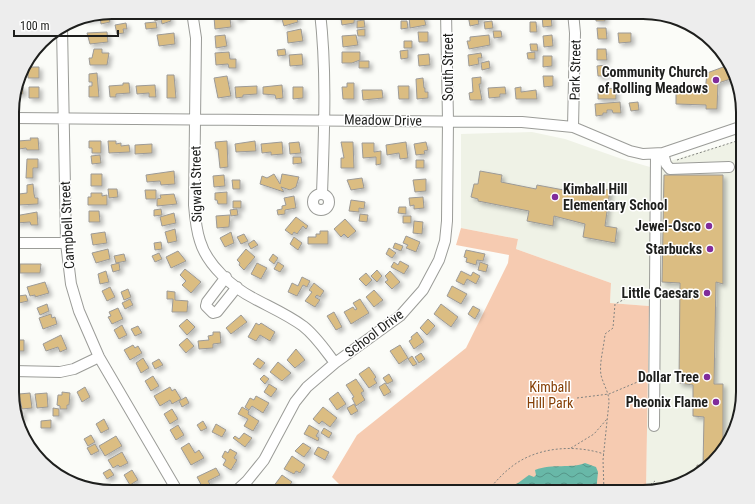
<svg xmlns="http://www.w3.org/2000/svg" width="755" height="504" font-family="'Roboto Condensed',sans-serif">
  <defs>
    <pattern id="water-waves" width="16" height="10" patternUnits="userSpaceOnUse"><rect width="16" height="10" fill="#68b8a8"/><path d="M0 5q4-4 8 0t8 0" fill="none" stroke="#559588"/></pattern>
    <filter id="shadow"><feDropShadow dx="3" dy="3" stdDeviation="2" flood-color="#0004"/></filter>
  </defs>
  <rect width="100%" height="100%" fill="#fbfcf8"/>
  <path fill="#eff2e6" d="M532,132L565,139L622,159L650,167L743,139V398L726,448L693,479L646,492L649,306L610,303L611,283L516,249L518,239L461,228V134Z"/>
  <path fill="#f6cbb1" d="M461,228L518,239L516,249L611,283L610,303L649,306L646,492H347L332,477L357,435L466,348L508,263L509,255L456,245Z"/>
  <path fill="url(#water-waves)" d="M585,463L596,467L598,472L596,492H498L518,483L529,475L534,477L536,475L535,470C553,463 571,469 585,463Z"/>
  <path fill="#dbbd82" stroke="#9c9a97" filter="url(#shadow)" d="M163,12H168L171,21L162,24L161,19L155,21L153,15Z
    M234,12H242L243,17L235,19Z
    M271,12H280L281,16L273,18Z
    M355,12L354,23L342,25L340,13Z
    M596,12H605V21H596Z
    M108,13L110,22L101,24L100,17Z
    M296,13L298,22L284,26L281,16Z
    M481,13L482,19H478L479,24L470,26L468,15Z
    M413,14H423L426,25L410,28L409,16H413Z
    M98,15L99,18L85,20V17Z
    M225,16V18H230L231,27L215,29L214,17Z
    M542,16H551L552,26L543,27Z
    M364,20L365,27L357,28V21Z
    M401,21H407L408,28L401,29Z
    M492,21L493,28L485,29L484,22Z
    M156,22L157,28L146,29L145,23Z
    M530,22H536L537,32H530Z
    M126,23L127,29H123L124,33L117,34L115,25Z
    M597,28H606L607,39H598Z
    M301,29L303,41L288,43L287,32Z
    M365,29V36H358L357,30Z
    M493,31H501L502,37L494,38Z
    M107,32L108,42L90,44L87,33Z
    M418,32H428V42H419Z
    M174,33L175,44L159,46L157,35Z
    M618,33H631V42L619,43Z
    M225,35L227,46L216,48L215,36Z
    M356,35L358,45L343,47L342,36Z
    M489,35L490,45L469,49L467,41H470V37Z
    M552,35L553,46L544,47L543,36Z
    M404,41H412V48H404Z
    M530,44H537L538,51H531Z
    M94,49H102V53H109L107,65H90L89,58H92Z
    M285,49L286,55L278,56L277,50Z
    M597,49H606L607,60H597Z
    M408,50V58L401,59L400,51Z
    M229,52L230,59H236V68H229L228,64L216,65L215,53Z
    M342,52H360V60L352,63H342Z
    M535,52V59H528L527,53Z
    M481,53L482,58H478L479,64L469,66L468,55Z
    M721,53L730,62L734,78L718,83L717,109H706V105L676,104V91L705,92L707,73L726,66Z
    M302,54L303,65L290,66L289,55Z
    M429,54L430,65L419,66L418,55Z
    M543,56H552V66L543,67Z
    M359,61H369V68H359Z
    M489,61L490,68L482,70L481,63Z
    M606,65L607,76H598L597,66Z
    M28,67H39V78H28Z
    M97,73L99,97H89V86H92V82H89V74Z
    M167,75H174L176,98H167Z
    M227,76L231,96L218,98L214,78Z
    M543,76H553V86L544,87Z
    M481,77V84H479L482,100H470L469,93L473,92L472,78Z
    M423,78L424,88H425V92H428V98L417,99L416,79Z
    M123,83H129L130,93L116,94V97H110L109,86L123,85Z
    M347,83H354V99H343L342,87H347Z
    M155,85L156,97H149V93L137,94L136,86Z
    M282,85L283,98L276,99L275,95L263,94V87Z
    M257,86V94L243,95V97L236,98L235,87Z
    M398,86H409V99H399Z
    M17,87H23V94H17Z
    M29,87H39V98H29Z
    M293,87H303V98L293,99Z
    M505,87L506,94H500V97L489,98L488,88Z
    M521,87V92L536,90L537,99H516L515,88Z
    M598,87L616,89V99H598Z
    M362,90H382L383,98L363,100Z
    M620,102L621,113H613L612,110H607V113H603V115L596,116L595,104Z
    M638,102L639,110L631,111L629,103Z
    M30,138H38L39,150H27L26,148L19,149L18,141L31,140Z
    M89,141H101V153H92V148H89Z
    M108,141H116V144L121,143V146L129,145L130,152L109,153Z
    M227,141L228,167L220,168L218,149H216L215,142Z
    M255,141L256,151L236,152L235,144Z
    M282,142L283,154L271,155V152L262,153L261,144Z
    M299,142L301,153L290,154L289,143Z
    M341,142H353L354,168H341V158H344Z
    M406,142L408,158L400,159L399,153L387,155L386,145Z
    M426,142L428,150L424,151L425,154L416,155L414,144Z
    M362,143H374V152L381,151V164L376,165V157L363,158Z
    M152,144V153L135,154V145Z
    M100,155L101,163L92,164L91,156Z
    M293,157H301L302,163L293,164Z
    M27,159H38V168H33V178H26Z
    M416,160H424V168H416Z
    M174,171L175,184L161,185L160,181L147,182L146,175Z
    M480,171L502,175L501,182L536,189L537,185L569,191L570,186L610,190L605,226L617,228L615,243L583,237L585,224L554,216L553,226L527,221L529,211L478,201V199L471,197L474,184H478Z
    M91,174H102V186H91Z
    M274,174L280,184L282,174L299,177L296,187L290,190L281,187L284,192L260,184L262,176L267,178Z
    M224,175L225,186L214,187L213,176Z
    M664,175H723V284L716,282L714,384H723V451L697,474V465L703,466L704,417L693,416V385L679,383L680,283L662,282Z
    M362,178L364,188L351,190L347,180Z
    M426,179V191L415,192L413,180Z
    M232,180H240V189H233Z
    M33,184L34,194L35,198H38V204L19,205V194L27,193V185Z
    M108,189H117L118,197L109,198Z
    M145,190H156V199H146Z
    M227,192V204H218L217,200H215V193Z
    M91,193H102V196L107,195V205H88V197H91Z
    M174,194L177,204L157,206V199L161,198L160,195Z
    M294,196L296,208L285,210V214L278,215L277,210L282,209V206L286,205L284,198Z
    M423,197L424,208L414,209V205L410,206L409,198Z
    M351,200L365,202L364,209L359,208V212L349,211Z
    M233,201H241V208H233Z
    M399,207H406V214L398,213Z
    M161,209L162,215L154,216V210Z
    M237,209L238,215L231,216L230,210Z
    M89,211H99L100,222H89Z
    M37,212L38,225H31L30,222L16,223L15,216Z
    M174,213L176,223L162,226L160,217Z
    M360,214L368,215L367,222L359,221Z
    M230,215L229,227L217,228L216,216Z
    M403,216H411V223H403Z
    M296,217L308,226L306,229L303,226L297,234L294,232L292,235L285,230Z
    M345,219L356,231L348,238L344,234L341,237L334,229Z
    M414,221L423,222L422,234L413,233Z
    M175,229L177,241L168,243L165,232Z
    M320,231H328V244H308V237H316V234H320Z
    M105,232L107,243L93,245L91,234Z
    M231,232L234,243L225,247L220,238Z
    M244,234L248,241L241,244L237,237Z
    M406,236L420,242L416,252L406,248L408,245L403,243Z
    M294,237L302,243L298,250L290,244Z
    M254,240L258,245L251,249L248,244Z
    M161,242L162,249L155,250L154,243Z
    M395,243L403,246L401,251L393,248Z
    M389,248L396,253L392,258L386,254Z
    M108,249L110,259L96,263L92,253Z
    M246,249L255,257L244,270L239,265L240,263L237,260Z
    M466,250L485,254L483,261L477,260L476,265L466,262L467,258L464,257Z
    M178,251L186,261L171,268L166,257Z
    M159,253L162,259L155,262L152,256Z
    M124,254L126,261L116,263L114,256Z
    M273,254L278,258L274,264L269,260Z
    M400,261L409,266L404,274L391,267L394,262L398,265Z
    M278,262L284,266L280,272L274,269Z
    M480,262L488,265L486,272L478,270Z
    M119,263L120,270L113,272L111,265Z
    M257,263L267,268L261,279L251,274Z
    M20,264H41L40,273H20Z
    M185,269L201,282L191,293L182,285L186,281L180,275Z
    M377,270L382,276L377,282L371,276Z
    M106,271L109,282L100,284L98,274Z
    M390,271L400,282L392,289L385,282L388,280L385,276Z
    M461,271L471,276L473,272L480,276L476,284L467,279L464,285L456,281Z
    M366,273L372,280L366,286L359,279Z
    M302,277L310,281L307,287L303,285L297,296L288,292L292,283L298,286Z
    M45,282L49,293L35,297V295L30,296L27,287Z
    M314,283L324,291L320,297L317,295L315,297L320,300L315,307L305,301L312,292L309,290Z
    M452,286L467,294L461,304L447,296Z
    M110,287L115,297L107,301L102,291Z
    M128,289L131,297L124,300L121,292Z
    M374,290L383,300L374,307L366,297Z
    M167,291L175,292V300L188,301L187,312H172L173,299H167Z
    M26,295L28,301L19,303L18,296Z
    M130,299L133,305L125,309L122,303Z
    M360,299L369,313L351,324L344,312L353,307L355,310L357,309L353,303Z
    M47,304L49,311L40,315L37,308Z
    M441,304L458,317L451,327L434,314Z
    M473,306L480,310L475,319L468,314Z
    M118,308L123,319L112,324L108,317L111,316L109,312Z
    M334,312L342,327L336,330L327,316Z
    M51,314L52,318L55,317L57,324L43,329L39,318Z
    M241,315L247,322L231,334L226,328Z
    M187,319L195,327L187,335L179,326Z
    M428,319L435,326L427,335L420,328Z
    M256,323L259,325L261,323L275,332L270,341L260,335L256,341L248,337Z
    M122,325L127,335L119,339L114,330Z
    M138,326L142,333L135,336L131,329Z
    M213,332H220L221,343L213,344V348L199,349L198,341L209,340L208,336L213,335Z
    M417,332L424,342L414,349L409,341L412,339L411,337Z
    M61,335L67,349L60,352L58,347L46,351L43,344Z
    M187,338L194,346L186,353L179,345Z
    M13,340H24V351H13Z
    M133,345L135,348L138,346L142,353L130,360L124,350Z
    M400,345L408,358L399,364L390,351Z
    M296,349L305,360L295,368L287,360Z
    M421,353L425,359L419,363L415,357Z
    M412,356L417,364L413,366L408,359Z
    M143,358L149,368L141,373L136,363Z
    M258,358L265,363L260,369L253,364Z
    M159,359L163,365L155,369L152,363Z
    M278,362L291,373L282,381L270,372Z
    M369,367L376,377L374,379L377,383L369,388L359,374Z
    M389,374L393,381L387,384L383,378Z
    M264,375L269,379L265,384L260,379Z
    M153,376L159,386L151,391L145,381Z
    M356,379L364,391L361,393L365,400L356,406L352,398L354,397L346,385Z
    M385,383L391,392L384,396L379,387Z
    M269,384L277,389L271,397L264,392Z
    M85,387L90,397L82,402L77,392Z
    M170,387L172,391L175,389L181,399L172,404L170,400L160,406L154,396Z
    M62,392L70,393L69,405H67V409H60V406L57,405L58,395H62Z
    M338,392L346,404L337,410L329,399Z
    M30,393L32,408L22,409L19,394Z
    M47,393L48,407L37,408L35,394Z
    M256,396L269,403L263,413L252,406L249,410L245,407L250,398L254,400Z
    M186,397L189,403L182,407L179,401Z
    M354,404L358,411L351,415L347,408Z
    M242,407L249,411L248,414L259,421L253,431L244,426L248,419L238,414Z
    M323,407L337,418L330,427L322,421L319,424L313,419Z
    M53,408L59,409V416H53Z
    M172,409L178,419L170,424L164,414Z
    M22,410L23,418H17L15,411Z
    M104,419L109,429L101,433L96,424Z
    M51,420V428H41V421Z
    M203,421L207,428L201,431L197,425Z
    M216,424L226,430L222,437L212,432Z
    M178,425L184,435L176,440L170,430Z
    M309,425L319,431L316,436L319,438L318,441L304,434Z
    M324,428L332,433L329,438L321,433Z
    M244,433L252,438L245,447L233,438L235,436L239,439Z
    M91,435L95,442L88,446L84,439Z
    M116,436L122,446L105,456L99,446Z
    M189,443L195,453L199,450L204,458L191,465L181,448Z
    M303,443L311,448L304,457L295,451Z
    M95,444L99,451L91,455L87,448Z
    M318,447L329,452L325,460L314,454Z
    M230,449L237,453L234,458L237,460L231,470L223,465L226,460L222,457L225,451L228,453Z
    M122,452L128,463L120,467L118,465L113,468L108,460Z
    M292,456L305,465L300,473L296,471L294,474L284,469Z
    M216,468L220,475L208,481L210,484L203,488L197,477Z
    M110,469L114,475L107,479L103,473Z
    M132,470L138,480L130,485L124,475Z
    M282,475L292,482L285,491L282,489L279,492L273,487Z"/>
  <g fill="none" stroke-linecap="round" stroke-linejoin="round">
    <defs>
      <path id="minor" d="M192,12L196,38L194,205C195,217 196,229 200,241C207,265 233,288 255,299C272,308 288,315 303,326C316,336 325,350 335,363
        M320,12C327,72 324,134 322,194
        M573,12L575,33L573,127
        M62,27L66,243L71,284L79,311L99,357L178,492
        M13,118L522,122L573,127L630,151L643,154L663,153L743,126
        M663,153L666,164L670,169L729,167
        M313 202a8 8 0 1 1 16 0a8 8 0 1 1-16 0Z
        M13,243H66
        M226,277L207,302L206,306L213,313L217,312L237,287
        M13,371L60,372L74,369L99,357
        M654,426L656,154
        M693,478H694
        M235,492L247,481L264,460L295,402L307,387L335,363L400,316L423,290L439,260L445,241L447,221L448,121L446,12"/>
    </defs>
    <use href="#minor" stroke="#9b9c98" stroke-width="12"/>
    <path stroke="#828380" stroke-width="1" stroke-dasharray="2 2" stroke-linecap="butt" d="M677,160L743,139
      M577,398L609,394L647,378
      M571,448L594,434L607,419
      M486,492C494,484 501,475 510,468C535,447 574,444 604,454
      M604,492L603,460L609,402C609,392 603,384 601,375C599,363 604,347 605,334L613,328L615,304L625,299
      M641,492L655,481"/>
    <use href="#minor" stroke="#fff" stroke-width="10"/>
  </g>
  <g fill="#802c9b" stroke="#fff" stroke-width="1.5">
    <circle cx="716" cy="80" r="4"/>
    <circle cx="555" cy="197" r="4"/>
    <circle cx="709" cy="226" r="4"/>
    <circle cx="710" cy="249" r="4"/>
    <circle cx="707" cy="293" r="4"/>
    <circle cx="707" cy="377" r="4"/>
    <circle cx="716" cy="402" r="4"/>
  </g>
  <g text-anchor="middle" stroke-width="3" stroke-linejoin="round" paint-order="stroke">
    <g font-size="14" fill="#1e1f1d" stroke="#fff">
      <text transform="translate(448 67) rotate(-90)" y="5">South Street</text>
      <text transform="translate(575 70) rotate(-89)" y="5">Park Street</text>
      <text transform="translate(383 120) rotate(1)" y="5">Meadow Drive</text>
      <text transform="translate(196 184) rotate(-91)" y="5">Sigwalt Street</text>
      <text transform="translate(67 225) rotate(-93)" y="5">Campbell Street</text>
      <text transform="translate(374 333) rotate(-37)" y="5">School Drive</text>
    </g>
    <g font-size="14" font-weight="bold" fill="#1e1f1d" stroke="#fff" text-anchor="end">
      <text x="708" y="77">Community Church<tspan x="708" dy="16">of Rolling Meadows</tspan></text>
      <text x="563" y="194" text-anchor="start">Kimball Hill<tspan x="563" dy="16">Elementary School</tspan></text>
      <text x="701" y="231">Jewel-Osco</text>
      <text x="702" y="254">Starbucks</text>
      <text x="699" y="298">Little Caesars</text>
      <text x="699" y="382">Dollar Tree</text>
      <text x="708" y="407">Pheonix Flame</text>
    </g>
    <g font-size="14" fill="#864007" stroke="#fff">
      <text x="550" y="392">Kimball<tspan x="550" dy="16">Hill Park</tspan></text>
    </g>
  </g>
  <path d="M0 0H755V504H0ZM112 19H643A93 93 0 0 1 736 112V392A93 93 0 0 1 643 485H112A93 93 0 0 1 19 392V112A93 93 0 0 1 112 19Z" fill="#ededed" fill-rule="evenodd"/>
  <path fill="none" stroke="#1e1f1d" stroke-width="2" d="M112 19H643A93 93 0 0 1 736 112V392A93 93 0 0 1 643 485H112A93 93 0 0 1 19 392V112A93 93 0 0 1 112 19Z"/>
  <path d="M14 30v6h104v-6" fill="none" stroke="#1e1f1d" stroke-width="2"/>
  <text x="20" y="30" font-size="12" fill="#1e1f1d" stroke="#ffffff" stroke-width="3" paint-order="stroke">100 m</text>
</svg>
